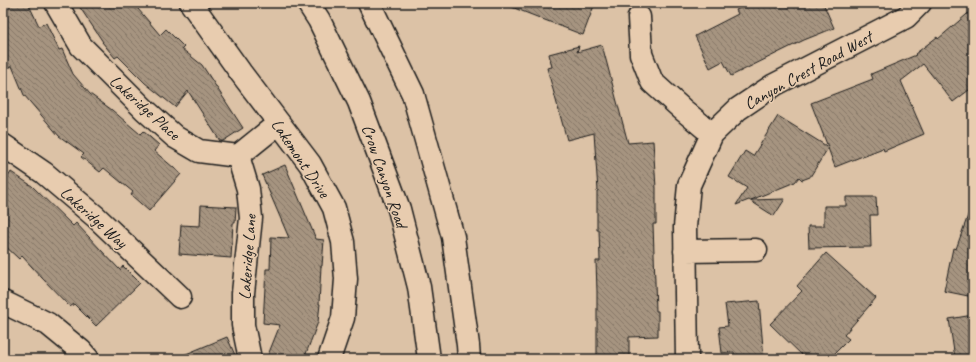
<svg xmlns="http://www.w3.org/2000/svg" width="976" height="362" font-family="Caveat,sans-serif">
  <defs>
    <pattern id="building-back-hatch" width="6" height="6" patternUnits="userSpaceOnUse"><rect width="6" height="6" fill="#a69480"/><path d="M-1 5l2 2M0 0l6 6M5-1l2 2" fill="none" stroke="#867868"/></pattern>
  </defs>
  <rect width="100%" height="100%" fill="#dcc2a6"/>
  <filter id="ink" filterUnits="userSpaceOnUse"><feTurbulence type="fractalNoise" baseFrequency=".025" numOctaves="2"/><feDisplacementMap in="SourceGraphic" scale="8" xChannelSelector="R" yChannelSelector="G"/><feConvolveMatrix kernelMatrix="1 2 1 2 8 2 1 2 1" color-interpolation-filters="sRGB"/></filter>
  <g filter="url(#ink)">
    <path fill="url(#building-back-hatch)" stroke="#1c1c1c" d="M13,3H28L39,26L46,23L59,50L62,49L73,74L90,94L112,110L140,134L143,131L159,145L154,151L181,174L149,211L131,195L133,192L104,168L100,172L81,157L84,154L59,136L24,95L12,66L3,71V8Z
      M77,3H133L160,35L166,29L184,47L182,49L202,65L243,128L223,141H220L188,91L175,107L145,83L118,56L115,58L102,42H103Z
      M504,3H595L583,35L504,4Z
      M751,3H823L834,28L804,40L731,76L723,61L710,68L695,36L738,14L736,10Z
      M973,9V87L953,102L923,64L901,81L924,134L884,151L883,148L835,167L828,148L810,177L802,180L799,177L795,182L751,200L785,199L774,216L749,200L736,205L747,188L729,177L745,151L753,156L778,116L828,147L811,103L873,79L871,74L916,55L915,54L937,37L938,39Z
      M602,45L628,143L653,141L656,188V224H653L656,311H658V336L629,337V359H597V292L596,261H600L599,230H597V191H598L594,133L567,140L547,68L552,67L549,54L579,46L577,52Z
      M285,165L316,239L324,240L322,266H321L319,304H320L318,322L304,359H278L268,355L280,325L263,323L266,269H270L271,237L289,238L262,175Z
      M11,172L32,186L73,226L76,223L101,250L120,270L123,266L140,283L96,326L74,304L70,307L42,278L22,256L19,259L3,244V185Z
      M846,197H876L877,215H870L871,247L809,248L808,226H824V206H846Z
      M201,205L236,207L235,223H233L231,258L179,254L181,225L200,226Z
      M971,207H973V297L944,291L953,248L956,249Z
      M826,253L876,298L844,335L849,339L829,359H806L770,324L802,291L797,286Z
      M759,301L764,359H734V352L722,353L719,327L728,326L725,304Z
      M973,315V355L955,358L949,319Z
      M227,337L235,355L226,359H174Z"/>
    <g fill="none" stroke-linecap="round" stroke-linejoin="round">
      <defs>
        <path id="street" d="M56,3L81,46L144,109L175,137L199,151L238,156L279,123
          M191,3L241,73L310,164L334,208L343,242L346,279L343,318L329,359
          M639,17L641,54L652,82L682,109L712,134
          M3,145L44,173L96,217L180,297
          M238,156L248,189L251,218L243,293V325L250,359
          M685,251L756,250
          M3,302L48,324L81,351L88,359
          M687,359L685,227L689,185L712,134L738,109L774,85L906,17L920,3"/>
        <path id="secondary" d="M308,3L319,20L359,102L399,209L419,287L429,359
          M369,3L413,94L453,237L468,345L469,359"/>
      </defs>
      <use href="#street" stroke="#1c1c1c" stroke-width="25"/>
      <use href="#secondary" stroke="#1c1c1c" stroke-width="25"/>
      <use href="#street" stroke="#e8ccaf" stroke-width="22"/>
      <use href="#secondary" stroke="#e8ccaf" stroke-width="22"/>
    </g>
  </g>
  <g text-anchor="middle" stroke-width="3" stroke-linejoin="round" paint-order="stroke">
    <g font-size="17" fill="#1c1c1c" stroke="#e8ccaf">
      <text transform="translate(808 70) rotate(-29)" y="6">Canyon Crest Road West</text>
      <text transform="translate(145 107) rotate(42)" y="6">Lakeridge Place</text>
      <text transform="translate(301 158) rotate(56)" y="6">Lakemont Drive</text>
      <text transform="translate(385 176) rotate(71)" y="6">Crow Canyon Road</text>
      <text transform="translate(94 217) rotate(42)" y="6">Lakeridge Way</text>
      <text transform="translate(247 257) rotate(-86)" y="6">Lakeridge Lane</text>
    </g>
  </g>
  <rect width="976" height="362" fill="none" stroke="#e8ccaf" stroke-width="16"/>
  <rect x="8" y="8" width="960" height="346" fill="none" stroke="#1c1c1c" stroke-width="1.5" filter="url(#ink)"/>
</svg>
